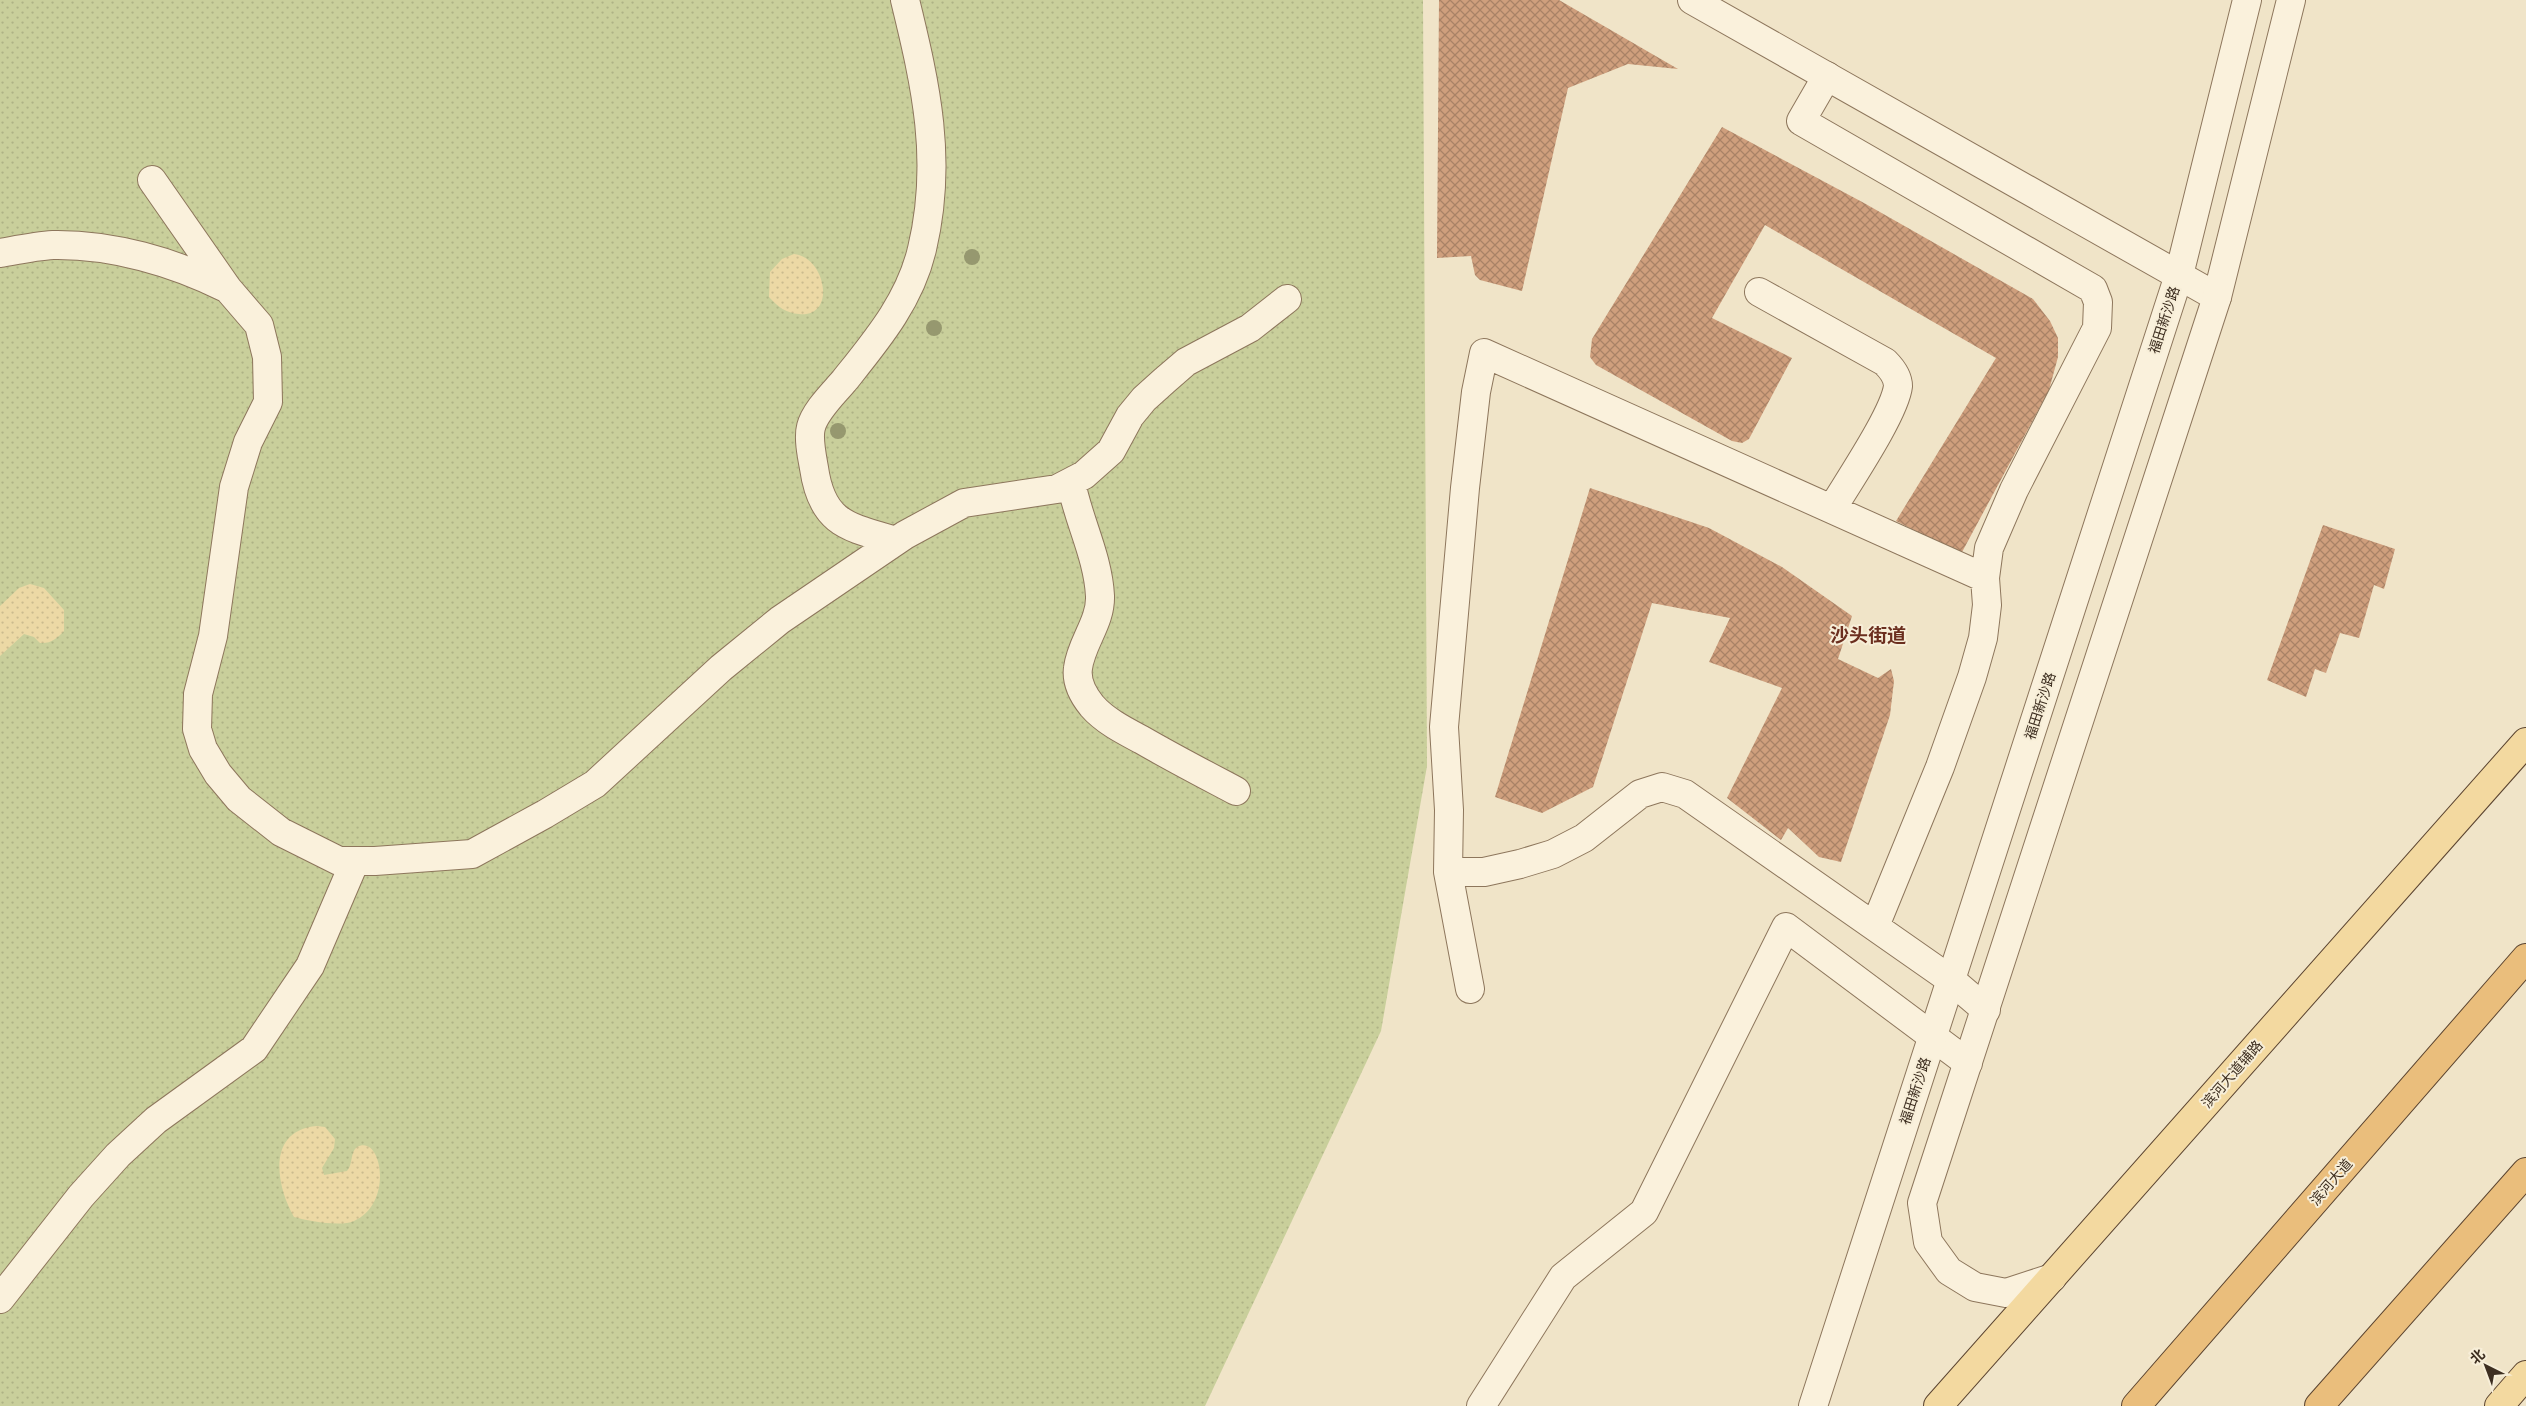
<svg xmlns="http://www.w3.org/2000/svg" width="2526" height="1406" font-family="'Noto Serif','Noto Sans SC',serif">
  <defs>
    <pattern id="grass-dots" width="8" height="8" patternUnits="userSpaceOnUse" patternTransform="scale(1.25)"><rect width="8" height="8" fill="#c9cf9b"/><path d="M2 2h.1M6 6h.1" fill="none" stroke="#aeb285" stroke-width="1.8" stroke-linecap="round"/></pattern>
    <pattern id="sand-dots" width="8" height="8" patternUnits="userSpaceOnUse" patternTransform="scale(1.25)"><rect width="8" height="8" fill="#ecd9a5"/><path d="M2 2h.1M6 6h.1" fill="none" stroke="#cbbb8e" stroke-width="1.8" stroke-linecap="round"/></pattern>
    <pattern id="building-cross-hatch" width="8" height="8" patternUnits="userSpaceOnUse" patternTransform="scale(1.25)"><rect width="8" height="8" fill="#cf9f7d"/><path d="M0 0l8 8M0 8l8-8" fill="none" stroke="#a98266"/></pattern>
  </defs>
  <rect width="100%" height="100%" fill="#f0e4c8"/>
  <path fill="url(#grass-dots)" d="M0,0H1423L1427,766L1381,1031L1205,1406H0Z"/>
  <path fill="url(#sand-dots)" d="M794,254C826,257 837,318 799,314C786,313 778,307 769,297L770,272L782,259Z
    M30,584L44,588L64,610V631C57,638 51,644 40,643L34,637L24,634L0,656V606L19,588Z
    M317,1126L325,1127L335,1139L334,1148L322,1168L324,1175L347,1171C353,1165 350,1152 357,1147C382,1133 394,1204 354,1221C341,1227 308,1221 294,1217C276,1186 266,1130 317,1126Z"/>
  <path fill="url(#building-cross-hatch)" d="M1439,0H1559L1678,69L1628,64L1568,88L1522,291L1480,280L1475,275L1471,256L1437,258Z
    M1722,127L1864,203L2033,299L2050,321L2058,338V357L2049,390L1961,554L1896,521L1996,358L1765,225L1712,318L1792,358L1749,439L1742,443L1732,441L1596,365L1590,357L1592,339Z
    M1590,488L1709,528L1782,567L1852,616L1838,659L1878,678L1891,669L1894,681L1890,715L1841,862L1819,857L1788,828L1781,840L1727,798L1782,688L1709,662L1730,618L1652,603L1593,787L1542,813L1495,797Z
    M2323,525L2395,549L2384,589L2374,585L2359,638L2340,633L2326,673L2315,669L2306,697L2267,680Z"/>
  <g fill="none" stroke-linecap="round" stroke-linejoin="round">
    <defs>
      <path id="service" d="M1827,76L1801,121L2093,289L2098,302L2097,328L2014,490L1989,548L1985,578L1987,605L1983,638L1972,677L1940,767L1875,926
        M152,180L228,289L259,325L267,357L268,402L248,442L234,487L213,636L198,694L197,729L203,749L218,774L239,799L281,832L339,861H375L472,854L545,814L595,784L721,668L780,620L905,535L964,503L1057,489L1084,475L1111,451L1130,416L1144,399L1164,381L1186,362L1250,328L1287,299
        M0,253C17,250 36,246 53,245C112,244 174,262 226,288
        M1759,292L1885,362C1891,368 1898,377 1898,386C1895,413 1848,482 1832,509
        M1071,482C1078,520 1098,556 1100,596C1101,622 1081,643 1078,668C1076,682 1083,695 1092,706C1105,721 1125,731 1142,740C1173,758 1204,774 1236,791
        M896,541C848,527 822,524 814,468C812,457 808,438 811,427C815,411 833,394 844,381C876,341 910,301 922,249C943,161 926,86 905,0
        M1448,872H1484L1520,864L1553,854L1584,838L1640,794L1662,787L1685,794L1951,980L1986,1010
        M1470,989L1448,872L1449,810L1444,727L1465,488L1476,392L1484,353L1985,578
        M0,1299L81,1196L118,1155L156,1120L254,1049L310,966L355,861"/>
      <path id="minor" d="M1692,0L2217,297
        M1481,1406L1563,1277L1644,1212L1786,927L1968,1063"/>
      <path id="tertiary" d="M2052,1278L2006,1293L1975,1287L1949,1271L1928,1242L1922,1203L2217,297L2291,0
        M1813,1406L2179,275L2247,0"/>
      <path id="primary" d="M1938,1406L2526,742
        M2499,1406L2526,1375"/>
      <path id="trunk" d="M2136,1406L2526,958
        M2319,1406L2526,1172"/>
    </defs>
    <use href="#service" stroke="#8d765c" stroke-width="30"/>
    <use href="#minor" stroke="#8d765c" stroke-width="30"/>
    <use href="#tertiary" stroke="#8d765c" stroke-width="30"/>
    <use href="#primary" stroke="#5b4430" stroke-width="30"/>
    <use href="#trunk" stroke="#5b4430" stroke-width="30"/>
    <use href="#service" stroke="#faf1dc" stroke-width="28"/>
    <use href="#minor" stroke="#faf1dc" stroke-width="28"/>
    <use href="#tertiary" stroke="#faf1dc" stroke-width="28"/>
    <use href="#primary" stroke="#f3d9a0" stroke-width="28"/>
    <use href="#trunk" stroke="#eabe7c" stroke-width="28"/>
  </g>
  <g fill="#96986f">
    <circle cx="972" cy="257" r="8"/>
    <circle cx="934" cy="328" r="8"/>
    <circle cx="838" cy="431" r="8"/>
  </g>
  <g text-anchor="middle" stroke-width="4" stroke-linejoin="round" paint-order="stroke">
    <g font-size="14" fill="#3d2e20" stroke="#f7eed8">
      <text transform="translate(2164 320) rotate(-72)" y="5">福田新沙路</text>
      <text transform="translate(2040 706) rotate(-72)" y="5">福田新沙路</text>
      <text transform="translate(2232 1074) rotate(-49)" y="5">滨河大道辅路</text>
      <text transform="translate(1915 1091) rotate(-72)" y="5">福田新沙路</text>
      <text transform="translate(2331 1182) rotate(-49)" y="5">滨河大道</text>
    </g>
    <g font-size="19" font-weight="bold" fill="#6b2e1e" stroke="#f7eed8">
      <text x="1868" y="642">沙头街道</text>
    </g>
  </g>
  <g transform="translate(2486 1366) rotate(318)" stroke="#f7eed8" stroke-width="4" paint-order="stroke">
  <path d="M0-4L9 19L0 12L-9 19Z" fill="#3d2e20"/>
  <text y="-8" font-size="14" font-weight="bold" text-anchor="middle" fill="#3d2e20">北</text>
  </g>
</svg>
